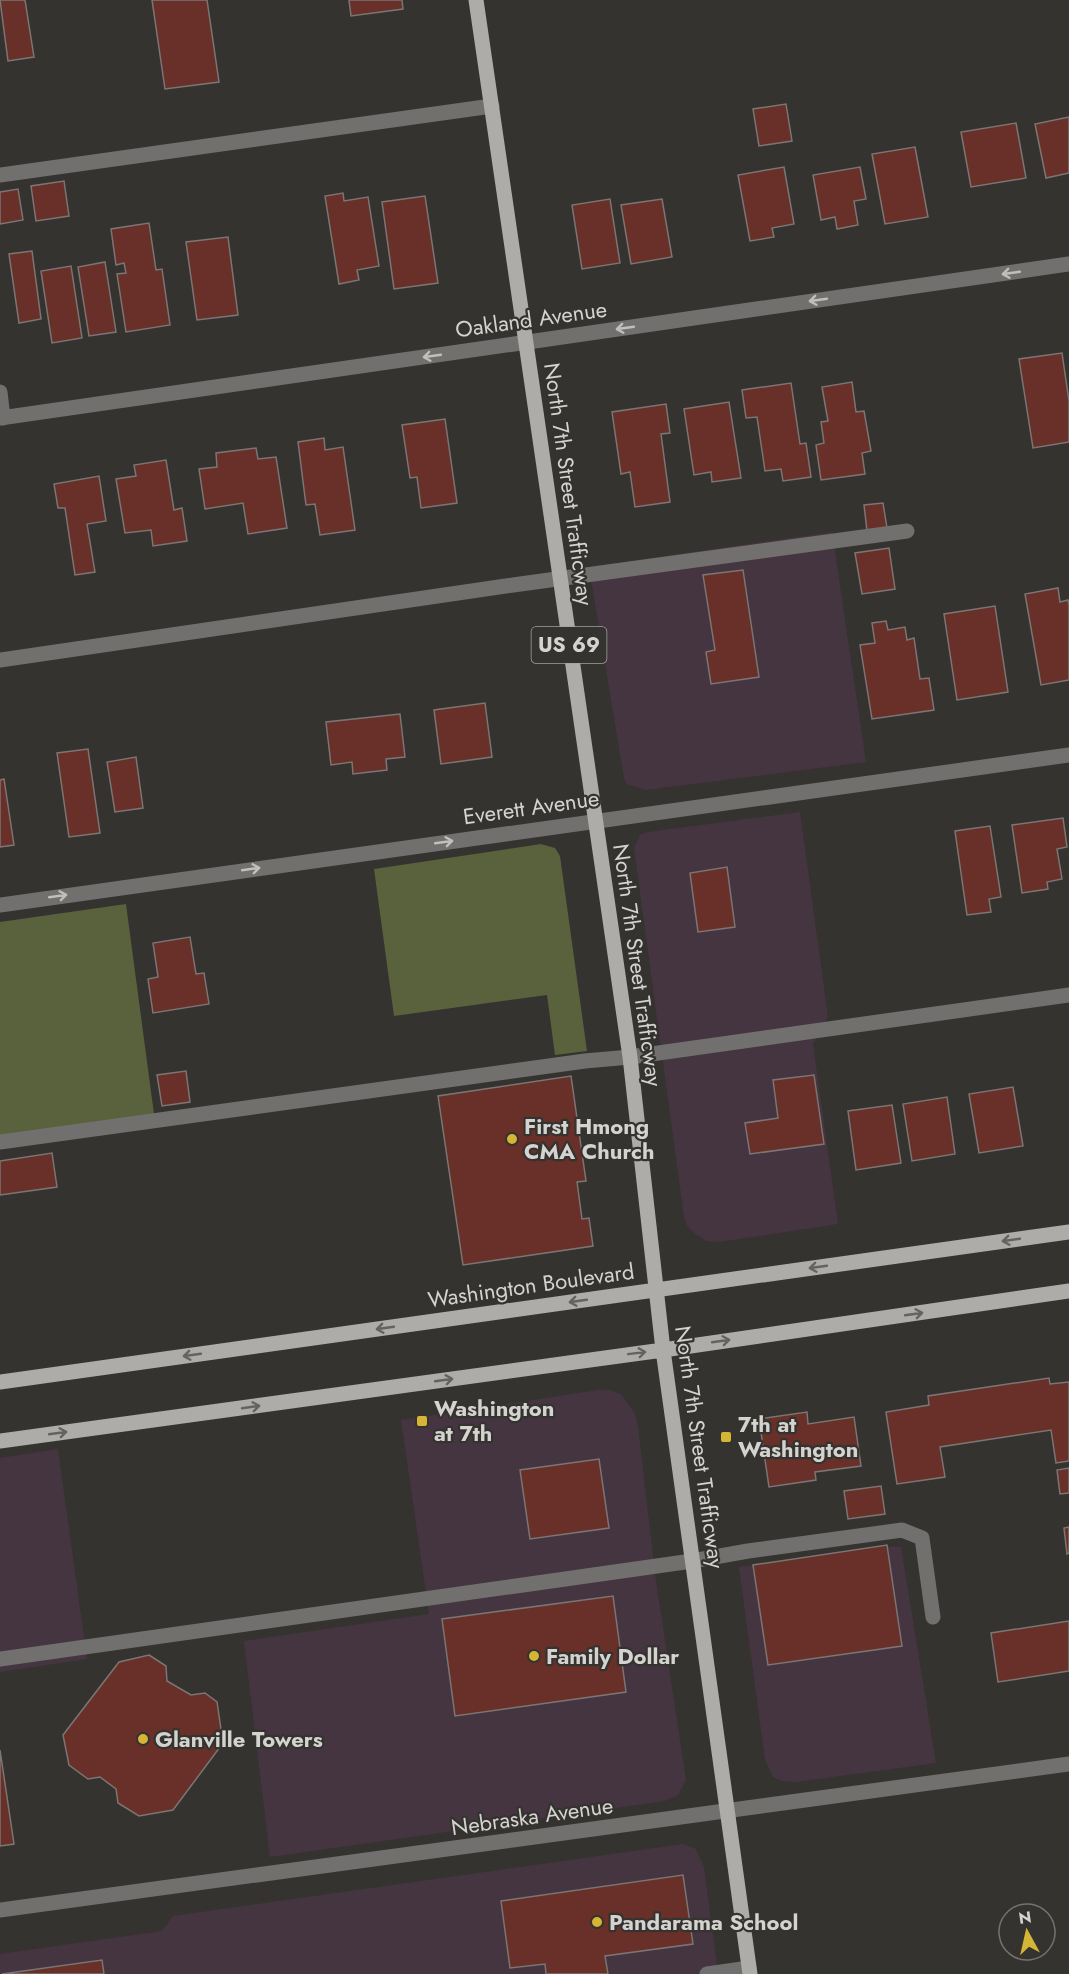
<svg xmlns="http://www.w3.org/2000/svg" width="1069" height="1974" font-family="Jost,sans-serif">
  <rect width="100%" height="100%" fill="#34332f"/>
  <path fill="#453541" d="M832,532L866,762L645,790L627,784L624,778L589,567Z
    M800,812L828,1017L813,1044L838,1224L719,1242L706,1241L693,1232L687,1226L684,1217L634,848L640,835L648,832Z
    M598,1390H610L621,1394L635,1414L638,1427L656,1581L686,1780L678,1795L665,1801L270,1857L244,1641L429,1614L401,1420Z
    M58,1449L87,1659L0,1672V1458Z
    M887,1546L901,1547L936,1763L796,1782L783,1781L773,1777L765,1760L739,1567Z
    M683,1844L696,1849L704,1867L718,1974H0V1954L162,1931L173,1916Z"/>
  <path fill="#59623d" d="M541,844L555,848L560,856L587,1051L555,1055L547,995L394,1016L374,869Z
    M126,904L154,1114L0,1137V922Z"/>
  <path fill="#683028" stroke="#7b7574" stroke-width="1.5" d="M0,0H25L34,57L8,61Z
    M152,0H207L219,82L165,89Z
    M349,0H402L403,9L351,16Z
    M786,104L792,141L759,146L753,109Z
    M1069,117V173L1046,178L1035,124Z
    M1016,123L1026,178L971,187L961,132Z
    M915,147L928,217L885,224L872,154Z
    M784,167L794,224L772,228L774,237L750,241L738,175Z
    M860,167L866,199L854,201L858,225L837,229L835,217L821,220L813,175Z
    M64,181L69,216L36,221L31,186Z
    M18,189L23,220L0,224V192Z
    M343,193L344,201L368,197L379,266L357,270L359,280L339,284L325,196Z
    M425,196L438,283L394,289L382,202Z
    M610,199L620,263L582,269L572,205Z
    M662,199L672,257L631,264L621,205Z
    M149,223L156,270L162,269L170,325L126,332L117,274L126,273L124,263L116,265L111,229Z
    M228,237L238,315L197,320L186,242Z
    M32,251L41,319L19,323L9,254Z
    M105,262L116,332L89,336L78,267Z
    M71,266L82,338L52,343L41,271Z
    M1062,353L1069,401V442L1033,448L1019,359Z
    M852,382L856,412L864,411L871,451L862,453L865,474L821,480L816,445L824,443L821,422L828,421L822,387Z
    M791,383L800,444L806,443L811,477L783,481L781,469L765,471L757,417L746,418L742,390Z
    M729,402L741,478L712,482L711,472L694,475L684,409Z
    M666,404L670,433L661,434L670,502L635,507L630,472L621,474L612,412Z
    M445,419L457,503L421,508L417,477L410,478L402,425Z
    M324,438L325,450L343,447L355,530L320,535L315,504L306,505L298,442Z
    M256,448L258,459L276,457L287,528L248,534L243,503L205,509L199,469L217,467L216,453Z
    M166,460L174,510L182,508L187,541L153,546L151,530L125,533L116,479L136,476L134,465Z
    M99,476L106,521L87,524L95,572L75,575L65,508H58L54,484Z
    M883,503L887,528L867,531L864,505Z
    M889,548L895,589L862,594L855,553Z
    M743,570L759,677L711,684L706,652L715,650L703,575Z
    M1058,588L1060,602L1068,600L1069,606V680L1041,685L1025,594Z
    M995,606L1008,692L957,700L944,614Z
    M886,621L888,630L905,627L907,640L914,638L920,679L929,678L934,710L872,719L860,645L875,643L872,623Z
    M485,703L492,757L441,764L434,710Z
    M400,714L405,757L386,759L387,770L353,774L352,762L331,765L326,722Z
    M88,749L100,833L69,837L57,753Z
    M136,757L143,808L115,812L107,762Z
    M4,779L14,845L0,847V780Z
    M1063,818L1067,847L1057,849L1062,879L1047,882L1048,889L1022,893L1012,825Z
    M990,826L1001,897L989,899L991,912L967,915L955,831Z
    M727,867L735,927L698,932L690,873Z
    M190,937L196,974L204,973L209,1004L153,1013L148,979L158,977L153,943Z
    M186,1071L190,1102L162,1106L157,1075Z
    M814,1075L824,1144L750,1154L745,1123L778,1118L773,1080Z
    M571,1076L586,1181L577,1182L582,1219L589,1218L593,1246L463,1265L438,1096Z
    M1013,1087L1023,1146L979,1153L969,1094Z
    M947,1097L955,1154L912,1161L903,1104Z
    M892,1105L901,1163L856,1170L848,1111Z
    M52,1153L57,1187L0,1195V1161Z
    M1049,1378L1050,1384L1069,1382V1461L1056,1463L1051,1430L940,1447L945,1477L897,1484L886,1412L929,1405L928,1396Z
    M807,1412L808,1424L854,1417L861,1466L815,1472L816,1480L769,1487L759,1419Z
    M599,1459L609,1528L530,1539L520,1470Z
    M1069,1468V1493L1060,1494L1057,1470Z
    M881,1486L885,1514L848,1519L844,1491Z
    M1069,1527V1553L1067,1554L1064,1528Z
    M887,1545L902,1646L768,1665L753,1565Z
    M613,1596L626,1692L455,1716L442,1619Z
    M1069,1621V1671L998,1682L991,1633Z
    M149,1655L166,1666L167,1681L191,1695L205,1693L217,1702L223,1743L173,1810L139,1816L118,1803L116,1789L100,1777L88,1779L69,1765L63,1735L119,1662Z
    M0,1750L14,1844L0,1846Z
    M683,1875L693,1944L605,1956L608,1974H546L545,1964L510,1968L501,1901Z
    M102,1960L104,1974H2Z"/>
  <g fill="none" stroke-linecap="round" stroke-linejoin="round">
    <path stroke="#71706e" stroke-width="15" d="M0,175L492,106
      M0,392L3,418
      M0,418L1069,264
      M0,660L513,585L907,531
      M0,905L1069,755
      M0,1142L585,1061L630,1057L1069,995
      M0,1659L692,1561L748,1551L902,1530L922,1538L933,1617
      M0,1910L1069,1764
      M707,1974L749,1968"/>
    <path stroke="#aeaca8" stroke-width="15" d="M476,0L630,1057L663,1350L750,1974
      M0,1382L1069,1232
      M0,1441L663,1350L1069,1291"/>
  </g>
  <defs><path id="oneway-shaft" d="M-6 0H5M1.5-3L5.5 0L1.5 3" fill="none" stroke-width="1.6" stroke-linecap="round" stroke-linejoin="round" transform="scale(1.5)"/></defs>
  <g stroke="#c0bfbc">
    <use href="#oneway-shaft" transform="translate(1011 273) rotate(172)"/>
    <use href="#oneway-shaft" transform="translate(818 300) rotate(172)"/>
    <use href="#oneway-shaft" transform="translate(625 328) rotate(172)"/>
    <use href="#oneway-shaft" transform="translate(432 356) rotate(172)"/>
    <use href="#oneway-shaft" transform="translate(444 842) rotate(-8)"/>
    <use href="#oneway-shaft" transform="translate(251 869) rotate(-8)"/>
    <use href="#oneway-shaft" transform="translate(58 896) rotate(-8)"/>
  </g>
  <g stroke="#65635f">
    <use href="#oneway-shaft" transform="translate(1011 1240) rotate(172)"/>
    <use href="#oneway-shaft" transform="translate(818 1267) rotate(172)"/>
    <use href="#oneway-shaft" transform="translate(578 1301) rotate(172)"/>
    <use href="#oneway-shaft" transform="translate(914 1314) rotate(-8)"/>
    <use href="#oneway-shaft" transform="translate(385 1328) rotate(172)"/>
    <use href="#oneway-shaft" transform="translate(721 1341) rotate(-8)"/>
    <use href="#oneway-shaft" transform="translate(637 1353) rotate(-7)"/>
    <use href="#oneway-shaft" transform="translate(192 1355) rotate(172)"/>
    <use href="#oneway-shaft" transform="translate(444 1380) rotate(-8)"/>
    <use href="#oneway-shaft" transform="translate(251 1407) rotate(-8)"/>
    <use href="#oneway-shaft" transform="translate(58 1433) rotate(-8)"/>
  </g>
  <g fill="#d5b535" stroke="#34332f" stroke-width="2">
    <circle cx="512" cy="1139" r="6"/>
    <rect x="416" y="1415" width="12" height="12" rx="3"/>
    <rect x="720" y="1431" width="12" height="12" rx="3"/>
    <circle cx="534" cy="1656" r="6"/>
    <circle cx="143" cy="1739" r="6"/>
    <circle cx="597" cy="1922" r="6"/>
  </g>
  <g text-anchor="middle" stroke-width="4.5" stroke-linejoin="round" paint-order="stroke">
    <rect fill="#34332f" stroke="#a4a3a0" stroke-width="1.5" x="531.5" y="627" width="75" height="36" rx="4.5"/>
    <g font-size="21" font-weight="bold" fill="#d4d3d0">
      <text x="569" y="652">US 69</text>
    </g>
    <g font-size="22" fill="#d4d3d0" stroke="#34332f">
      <text transform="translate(531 319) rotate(-8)" y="8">Oakland Avenue</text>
      <text transform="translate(569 484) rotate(82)" y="8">North 7th Street Trafficway</text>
      <text transform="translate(531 807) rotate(-8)" y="8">Everett Avenue</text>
      <text transform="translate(638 965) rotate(82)" y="8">North 7th Street Trafficway</text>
      <text transform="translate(531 1285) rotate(-8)" y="8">Washington Boulevard</text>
      <text transform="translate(700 1447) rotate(82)" y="8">North 7th Street Trafficway</text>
      <text transform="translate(532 1816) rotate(-8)" y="8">Nebraska Avenue</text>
    </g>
    <g font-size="22" font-weight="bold" fill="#d4d3d0" stroke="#34332f" text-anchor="start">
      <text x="524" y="1134">First Hmong<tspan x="524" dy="25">CMA Church</tspan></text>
      <text x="434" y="1416">Washington<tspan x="434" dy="25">at 7th</tspan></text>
      <text x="738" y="1432">7th at<tspan x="738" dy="25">Washington</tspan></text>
      <text x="546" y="1664">Family Dollar</text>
      <text x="155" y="1747">Glanville Towers</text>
      <text x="609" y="1930">Pandarama School</text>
    </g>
  </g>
  <g transform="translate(1027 1932) rotate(352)"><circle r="28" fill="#34332f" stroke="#74736f" stroke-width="1.5"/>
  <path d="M0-4.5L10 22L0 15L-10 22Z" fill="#d5b535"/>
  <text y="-9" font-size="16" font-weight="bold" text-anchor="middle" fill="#d4d3d0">N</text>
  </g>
</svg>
